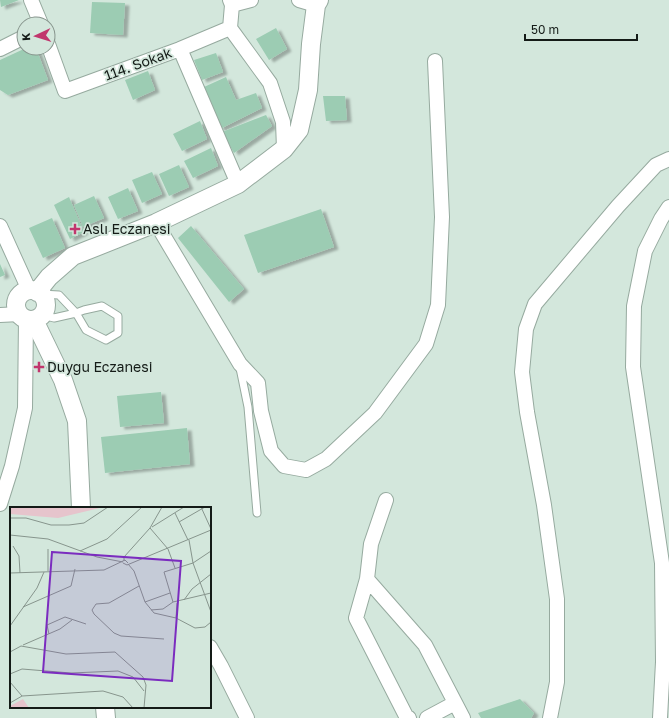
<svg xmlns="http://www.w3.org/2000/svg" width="669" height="718" font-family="'Golos Text',sans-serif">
  <defs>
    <filter id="shadow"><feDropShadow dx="4.5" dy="2.5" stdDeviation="1" flood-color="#0004"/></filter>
  </defs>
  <rect width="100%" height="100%" fill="#d3e7dc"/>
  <path fill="#9cccb3" filter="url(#shadow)" d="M0,0H19L1,7Z
    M92,2L125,3L123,35L90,33Z
    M276,28L287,49L269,60L256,39Z
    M26,48H36L48,80L8,95L0,90V60Z
    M216,53L223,72L202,80L194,60Z
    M148,71L155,90L133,100L125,80Z
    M226,77L236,100L256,93L262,108L220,129L204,87Z
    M323,96H345L347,120L326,121Z
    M266,115L272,126L234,153L222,132Z
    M200,121L207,139L182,151L173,134Z
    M211,148L218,166L193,178L184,161Z
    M179,165L189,187L169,196L159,174Z
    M152,172L162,194L142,203L132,180Z
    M128,188L138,211L118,219L108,197Z
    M94,196L104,218L83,227L74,205Z
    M69,197L84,232L70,239L54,205Z
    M321,209L334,247L258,273L244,235Z
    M52,218L65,248L43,258L29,228Z
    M191,226L244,289L229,302L178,238Z
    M0,264L5,275L0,277Z
    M161,392L164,423L120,427L117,396Z
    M187,428L190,464L105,473L101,437Z
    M520,699L534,713L531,718H481L478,713Z"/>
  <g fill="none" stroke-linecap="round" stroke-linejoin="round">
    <defs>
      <path id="service" d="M41,294L59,295L76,313L84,310L102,306L118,316V333L106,340L86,330L76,313L54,318L42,315
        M240,368L248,407L257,513"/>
      <path id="minor" d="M31,0L41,24
        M299,0L316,5
        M232,5L251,0
        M230,28L270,83L283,122L284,149
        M48,44L65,91L180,49L230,28L232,5L230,0
        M0,49L24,37
        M180,49L238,184
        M156,223L240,364L258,383L261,411L271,451L284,466L306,470L326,459L375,413L426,344L438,305L442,217L435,61
        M0,226L29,290
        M0,315L20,314
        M386,500L371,544L367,579L356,618L406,716L409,718
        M0,504L12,466L25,408L26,319
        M367,579L425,645L463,718
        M210,647L221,666L247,718
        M427,718L455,703
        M550,718L557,682V599L544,505L527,412L522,372L526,329L535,304L618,206L656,165L669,159
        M660,718L663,662L662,563L633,367L634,306L645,251L661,219L669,207"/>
      <path id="tertiary" d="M16 305a15 15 0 1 1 30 0a15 15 0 1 1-30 0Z
        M37,292L49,277L73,256L156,223L238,184L284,149L299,130L308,90L311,44L316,5L319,0
        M34,320L63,380L77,421L81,508
        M105,707L106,718"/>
    </defs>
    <use href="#service" stroke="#96aa9f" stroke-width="9"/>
    <use href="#minor" stroke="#96aa9f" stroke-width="16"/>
    <use href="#tertiary" stroke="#96aa9f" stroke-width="20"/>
    <use href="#service" stroke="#fff" stroke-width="7"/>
    <use href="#minor" stroke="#fff" stroke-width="14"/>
    <use href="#tertiary" stroke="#fff" stroke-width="18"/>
  </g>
  <g fill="#c1366d" stroke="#d3e7dc" stroke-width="1.5">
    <path d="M73 223h4v4h4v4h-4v4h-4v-4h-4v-4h4z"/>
    <path d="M37 361h4v4h4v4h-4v4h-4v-4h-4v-4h4z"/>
  </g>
  <g text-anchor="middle" stroke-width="3.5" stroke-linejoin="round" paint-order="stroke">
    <g font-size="14" fill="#141b17" stroke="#d3e7dc">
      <text transform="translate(138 64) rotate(-20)" y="5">114. Sokak</text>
    </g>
    <g font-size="14" fill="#141b17" stroke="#d3e7dc" text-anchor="start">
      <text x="83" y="234">Aslı Eczanesi</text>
      <text x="47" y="372">Duygu Eczanesi</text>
    </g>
  </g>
  <g transform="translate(10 507)">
    <rect width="201" height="201" fill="#d3e7dc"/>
    <path d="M0,0H94L48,11L0,7ZM13,192L19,201H0V199Z" fill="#e6c4cc"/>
    <path fill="none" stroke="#87958d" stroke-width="1" d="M191,0L201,22M165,6L178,33M0,11H16L41,18H59L74,16L98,0M169,15L195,0M142,20L174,0M140,21L158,42L165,61M0,28L38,32L87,50L113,55M179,33L183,56L201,105M3,39L9,49L10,66M38,42V64M70,44L97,32L132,0M201,44L183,56L154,65L163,95L201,86M114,54V50L140,21L152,0M113,56L117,58L201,23M118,57L124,64L135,95L144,106L166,111L185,121L195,120L201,115M0,66L94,63L115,53L118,56M129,79L99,96L86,97L82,103L84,107L104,126L111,129L154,132M174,93L182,82L201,67M135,95L160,86M13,100L61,79L65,62M141,103L153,102L163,95M166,111L167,96M0,119L27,81L34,65M39,127L37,118L55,110L76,117M13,138L50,122L62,113M0,145L11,139L56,147L105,145L133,170L136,178L134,201M0,167L12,162L61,166L108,164L123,170L134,184M0,175L12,189L93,184L113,190L123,201M0,196L12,189"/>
    <path fill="#7b2cbf" fill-opacity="0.15" stroke="#7b2cbf" stroke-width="2" d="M42,45L171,54L162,174L33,165Z"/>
    <rect width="201" height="201" fill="none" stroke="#141b17" stroke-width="2"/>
  </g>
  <g transform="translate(36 36) rotate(266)"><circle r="19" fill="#d3e7dc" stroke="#87958d"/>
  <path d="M0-3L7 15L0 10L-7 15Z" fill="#c1366d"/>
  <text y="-6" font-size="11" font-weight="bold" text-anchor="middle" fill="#141b17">K</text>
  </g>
  <path d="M525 34v6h112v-6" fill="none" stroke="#141b17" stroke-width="2"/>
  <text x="531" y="34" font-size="12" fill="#141b17" stroke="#d3e7dc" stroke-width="3" paint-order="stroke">50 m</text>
</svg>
